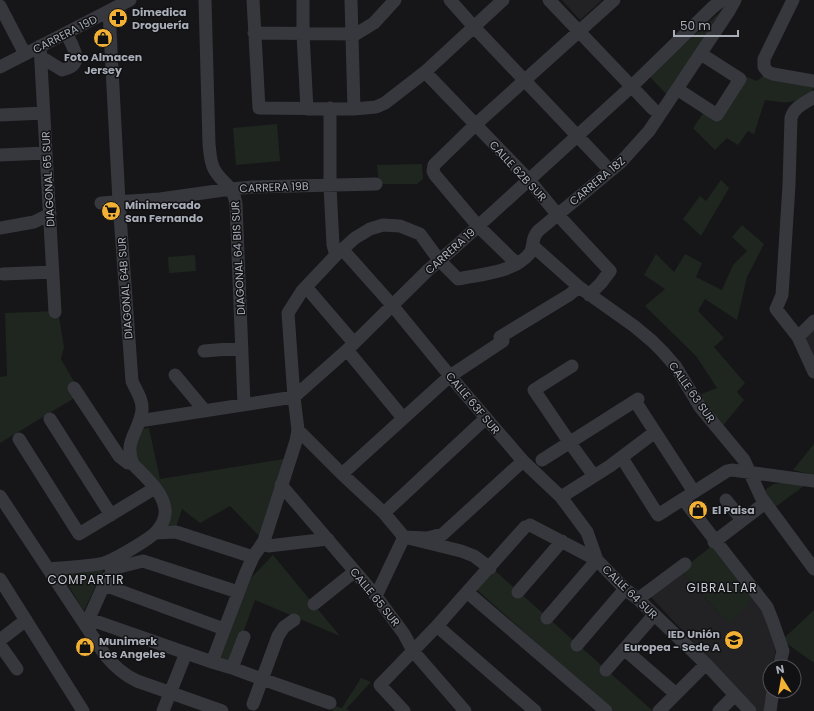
<svg xmlns="http://www.w3.org/2000/svg" width="814" height="711" font-family="Poppins,sans-serif">
  <rect width="100%" height="100%" fill="#161618"/>
  <path fill="#222225" d="M562,0H602L580,20Z
    M814,329V361L805,339Z
    M681,570L721,616L755,596L764,609L777,645L772,667H770V674L764,705L765,711H758L649,595Z"/>
  <path fill="#1e261f" d="M730,0L668,96L649,76L720,12Z
    M764,75L814,83V88C799,106 785,103 765,100L754,134L748,131L738,145L727,138L715,150L693,128L704,112L719,121L747,77L757,81Z
    M277,124L280,161L258,163L255,126Z
    M255,126L258,163L236,165L233,128Z
    M422,164L423,179L417,184H379L377,165Z
    M721,180L729,188L701,236L683,219L700,196L706,201Z
    M742,225L764,244L747,277L737,320L705,299L698,311L724,338L714,347L745,383L737,392L744,400L720,429L699,395L717,388L696,356L645,306L665,289L644,275L656,254L674,272L685,254L702,263L696,277L722,290L733,265L747,251L732,237Z
    M195,255L196,271L169,273L168,257Z
    M58,311L64,347L61,359L81,394L0,443V377L7,376L5,313Z
    M149,428L160,479L284,459L262,539L230,506L200,523L182,509L176,527L165,529L171,513L134,453L140,429Z
    M814,444V475L793,470Z
    M787,482L808,483L774,508L765,496L766,489L774,484Z
    M713,545L755,596L731,622L721,616L681,570Z
    M273,555L340,636L255,600L232,663L220,659L248,581Z
    M104,568L84,611L61,574Z
    M492,568L653,711H613L476,589Z
    M814,610V663L782,640Z
    M361,678L371,682L346,709L350,711H332L335,706L342,708Z"/>
  <g fill="none" stroke-linecap="round" stroke-linejoin="round">
    <path stroke="#37383d" stroke-width="13" d="M205,0L209,144C210,152 210,162 214,169C222,184 233,184 236,204L244,404
      M253,0L259,108L354,109L376,107L385,103L425,72L503,0
      M303,0V34L307,109
      M351,0L354,109
      M450,0L474,27L604,164
      M549,0L653,109
      M793,0L764,59V67L768,72L773,74L814,81
      M0,6L25,54
      M109,11L119,202L132,381C136,391 143,399 142,410C140,431 123,441 133,464
      M254,33L356,34L374,23L395,0
      M40,46L55,312
      M41,57L62,70C86,65 73,47 66,33
      M0,67L130,0
      M425,72L529,180L557,214L610,271L601,283L589,295
      M677,89L717,115L740,79L701,54
      M814,97C805,103 794,107 791,118L789,185L782,295L776,309L798,337L814,372
      M330,108V186L333,245L336,255
      M0,115L44,113
      M0,155L46,153
      M101,203L160,199L231,189L253,187L376,184
      M0,228L34,222L50,214
      M533,246L579,287L634,326L652,341L663,352L676,367L700,407L744,460L761,497L814,569
      M343,250L392,305L450,376L523,461L561,497L587,532L597,560L547,618
      M517,264L478,226L435,175L433,171L434,165L475,125L614,0
      M3,274L53,272
      M306,287L354,343
      M500,337L569,295L579,287
      M798,337L814,321
      M347,350L403,418
      M204,351L242,348
      M572,366L534,390L570,443L594,476
      M175,375L205,411
      M635,401L694,492
      M50,419L111,515
      M139,421L294,397L347,350L427,271L454,248L632,86L713,7L722,0
      M298,430L342,474L384,513L404,537L461,551L474,556L490,568
      M19,439L79,534L155,488
      M622,458L658,515L727,471L732,470L814,481
      M542,460L638,399
      M342,474L450,376L503,341
      M281,485L376,596L404,634L413,651L465,711
      M0,496L105,655C114,666 124,675 137,681L222,711
      M561,497L610,466L655,432
      M683,499L767,607L773,622L783,651L779,667
      M726,500L742,520
      M384,513L486,418
      M530,525L597,560L625,589L638,599L706,664L750,711
      M155,533L176,532L253,557
      M264,541L268,546L328,539
      M714,542L765,503
      M49,569C67,567 86,567 104,563C114,560 150,539 157,531C162,525 166,517 165,509C163,491 144,476 133,464L128,463L119,456L74,388
      M111,569L143,561L238,592
      M0,579L83,711
      M104,585L224,629
      M467,592L525,527
      M518,592L562,541
      M376,596L404,537L427,538L443,534L523,461
      M638,599L685,564
      M314,604L354,572
      M89,619L212,662L232,668L262,679L330,703
      M86,625L107,578
      M437,626L535,711
      M0,640L26,620
      M0,645L17,669
      M577,645L625,589
      M624,649L676,694
      M212,662L245,575L253,557L264,541L296,441L298,430L294,397L288,313L302,291L336,255L355,238L370,229L383,225L400,226L420,234L439,260L458,279C481,274 514,273 530,253C535,245 530,240 538,231L621,162L649,131L729,11L735,0
      M232,668L244,637
      M606,670L654,615
      M253,704L278,636L284,627L294,620
      M163,711L186,653
      M404,711L380,685L437,626L467,592L606,711
      M659,711L706,664
      M719,711L735,695
      M770,711L773,691"/>
  </g>
  <defs>
    <symbol id="pharmacy-disc" viewBox="-11 -11 22 22"><circle r="9.5" fill="#f2b134" stroke="#111113"/><path d="M-2-6h4v4h4v4h-4v4h-4v-4h-4v-4h4Z" fill="#111"/></symbol>
    <symbol id="shop-disc" viewBox="-11 -11 22 22"><circle r="9.5" fill="#f2b134" stroke="#111113"/><path d="M-5-2.5h2.3a2.7 3.5 0 0 1 5.4 0H5L5.5 6h-11ZM-1.5-2.5h3a1.5 2.3 0 0 0-3 0Z" fill="#111"/></symbol>
    <symbol id="supermarket-disc" viewBox="-11 -11 22 22"><circle r="9.5" fill="#f2b134" stroke="#111113"/><path d="M-6-5.5h2.5l.6 2H6L4.5 2H-2.5L-4.4-4H-6ZM-1.5 3.2a1.3 1.3 0 1 0 .1 0ZM3 3.2a1.3 1.3 0 1 0 .1 0Z" fill="#111"/></symbol>
    <symbol id="school-disc" viewBox="-11 -11 22 22"><circle r="9.5" fill="#f2b134" stroke="#111113"/><path d="M0-5L7-2L0 1L-7-2ZM-4 1L0 2.5L4 1V4Q0 6-4 4Z" fill="#111"/></symbol>
  </defs>
  <g fill-rule="evenodd">
    <use href="#pharmacy-disc" x="107" y="7" width="22" height="22"/>
    <use href="#shop-disc" x="92" y="27" width="22" height="22"/>
    <use href="#supermarket-disc" x="100" y="200" width="22" height="22"/>
    <use href="#shop-disc" x="687" y="499" width="22" height="22"/>
    <use href="#school-disc" x="723" y="629" width="22" height="22"/>
    <use href="#shop-disc" x="74" y="636" width="22" height="22"/>
  </g>
  <g text-anchor="middle" stroke-width="3" stroke-linejoin="round" paint-order="stroke">
    <g font-size="11" font-weight="bold" fill="#a8adb8" stroke="#111113" text-anchor="start">
      <text x="132" y="16">Dimedica<tspan x="132" dy="13">Droguería</tspan></text>
      <text x="103" y="61" text-anchor="middle">Foto Almacen<tspan x="103" dy="13">Jersey</tspan></text>
      <text x="125" y="209">Minimercado<tspan x="125" dy="13">San Fernando</tspan></text>
      <text x="712" y="514">El Paisa</text>
      <text x="720" y="638" text-anchor="end">IED Unión<tspan x="720" dy="13">Europea - Sede A</tspan></text>
      <text x="99" y="645">Munimerk<tspan x="99" dy="13">Los Angeles</tspan></text>
    </g>
    <g font-size="11" fill="#a8adb8" stroke="#111113">
      <text transform="translate(65 34) rotate(-27)" y="4">CARRERA 19D</text>
      <text transform="translate(518 171) rotate(47)" y="4">CALLE 62B SUR</text>
      <text transform="translate(48 179) rotate(-93)" y="4">DIAGONAL 65 SUR</text>
      <text transform="translate(597 181) rotate(-40)" y="4">CARRERA 18Z</text>
      <text transform="translate(274 187) rotate(-2)" y="4">CARRERA 19B</text>
      <text transform="translate(450 251) rotate(-42)" y="4">CARRERA 19</text>
      <text transform="translate(238 258) rotate(-93)" y="4">DIAGONAL 64 BIS SUR</text>
      <text transform="translate(125 288) rotate(-94)" y="4">DIAGONAL 64B SUR</text>
      <text transform="translate(692 392) rotate(55)" y="4">CALLE 63 SUR</text>
      <text transform="translate(473 403) rotate(50)" y="4">CALLE 63F SUR</text>
      <text transform="translate(630 592) rotate(44)" y="4">CALLE 64 SUR</text>
      <text transform="translate(375 597) rotate(51)" y="4">CALLE 65 SUR</text>
    </g>
    <g font-size="12" letter-spacing="1" fill="#c9ccd4" stroke="#111113">
      <text x="86" y="584">COMPARTIR</text>
      <text x="722" y="592">GIBRALTAR</text>
    </g>
  </g>
  <g transform="translate(782 679) rotate(349)"><circle r="19" fill="#111113" stroke="#4d4f55"/>
  <path d="M0-3L7 15L0 10L-7 15Z" fill="#f2b134"/>
  <text y="-6" font-size="11" font-weight="bold" text-anchor="middle" fill="#a8adb8">N</text>
  </g>
  <path d="M674 30v6h64v-6" fill="none" stroke="#a8adb8" stroke-width="2"/>
  <text x="680" y="30" font-size="12" fill="#a8adb8" stroke="#111113" stroke-width="3" paint-order="stroke">50 m</text>
</svg>
